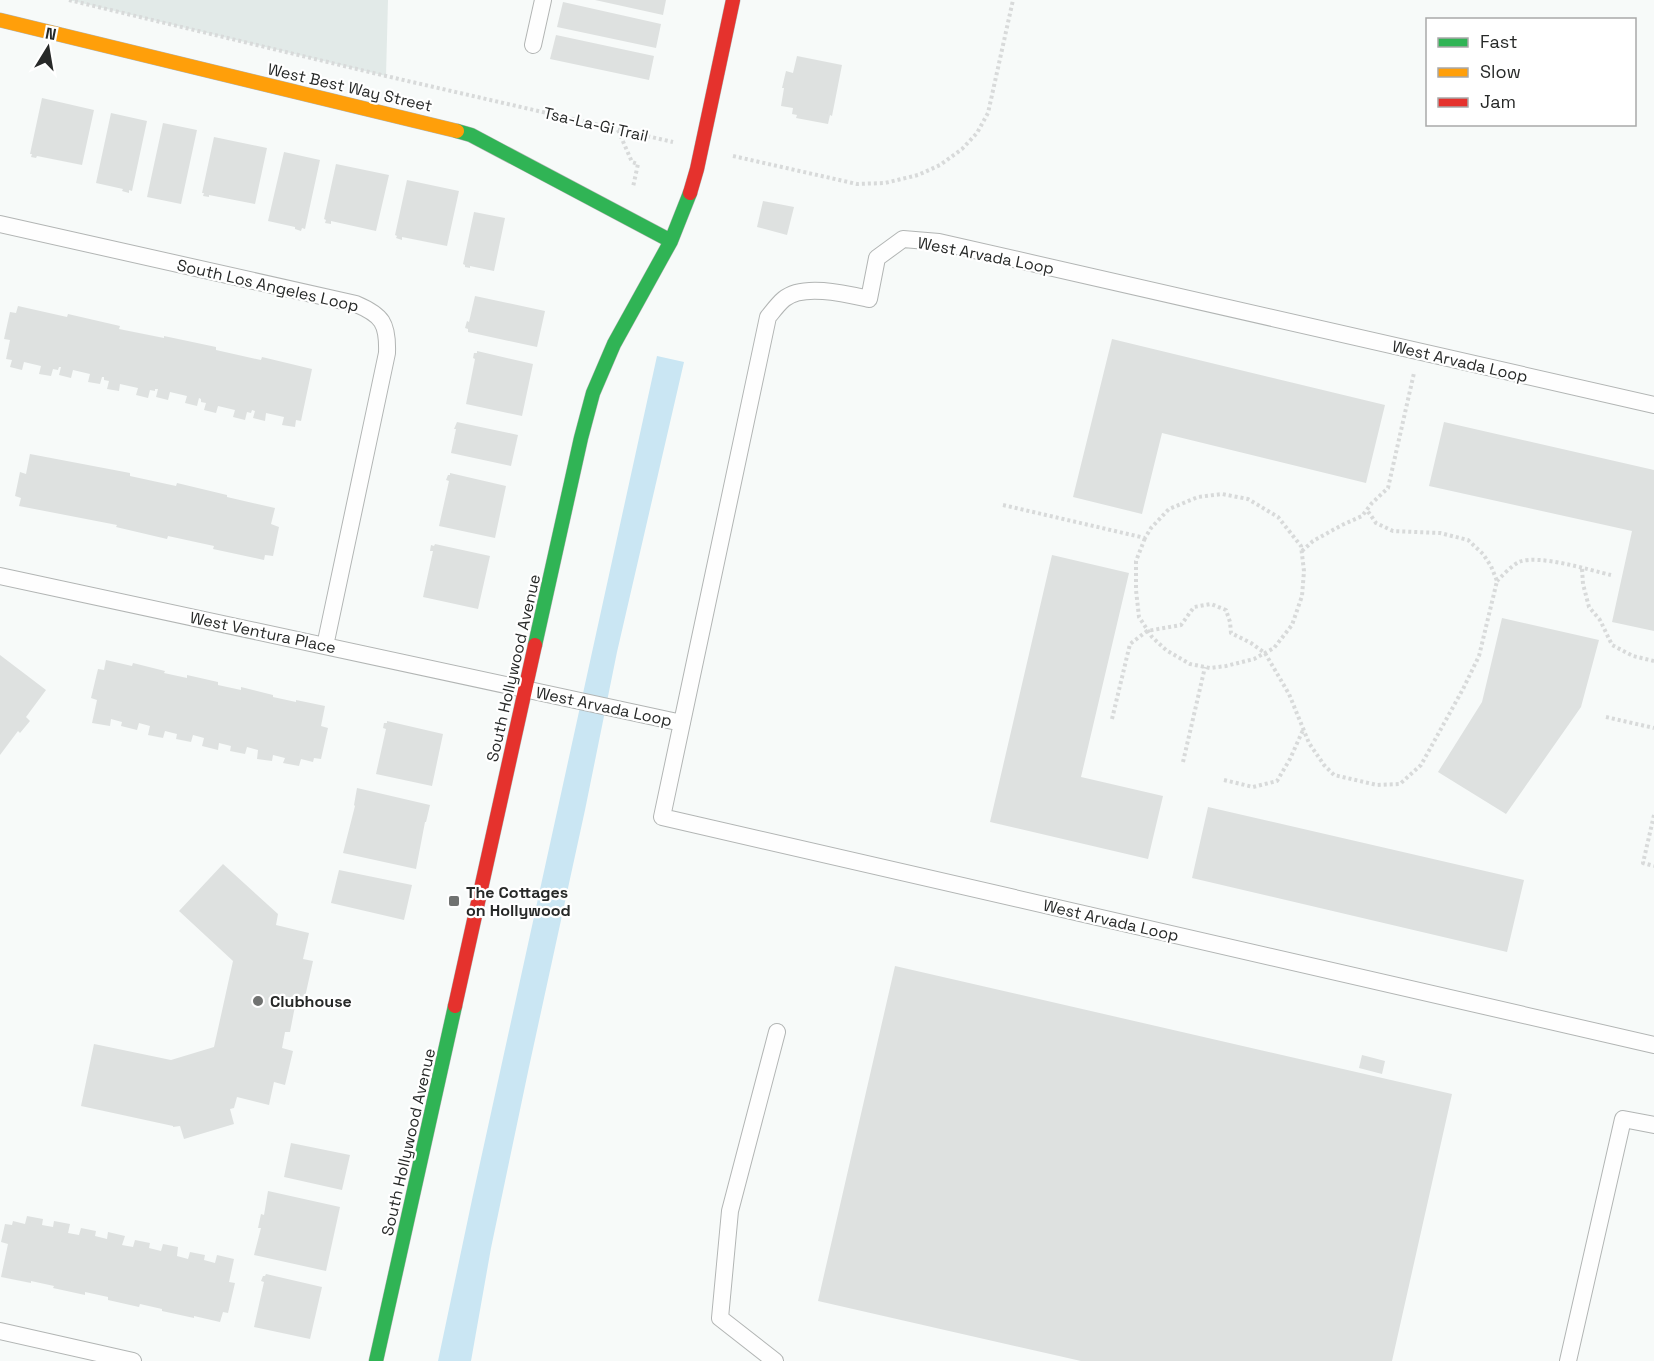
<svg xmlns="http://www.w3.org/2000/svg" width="1654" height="1361" font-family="'Space Grotesk',sans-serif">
  <rect width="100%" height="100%" fill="#f7faf9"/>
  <path fill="#e2eae8" d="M69,0H388L386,76Z"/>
  <path fill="#cae6f3" d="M657,356L684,362L617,652L585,810L529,1067L491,1248L471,1361H438L473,1195Z"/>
  <path fill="#dee1e0" d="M595,0H666L663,15Z
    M563,2L661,24L656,48L557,27Z
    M556,35L654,56L649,80L550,59Z
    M797,56L842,65L832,116L830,115L828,124L796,118L797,115L792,114L793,108L781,106L784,88H782L786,71L793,73Z
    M42,98L94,110L82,165L37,156L36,158L31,157L32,154H30Z
    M111,113L147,121L132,191L129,190V193L122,191L123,189L96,183Z
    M163,123L197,130L181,204L147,197Z
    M214,137L267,148L255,204L209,195V197L203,196L204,193H202Z
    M284,152L320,160L305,229L302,228L301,231L295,229V227L268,221Z
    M336,164L389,175L376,231L331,221V224L325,223L326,220L324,219Z
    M407,180L459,191L447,246L402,237V240L396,238L397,236L395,235Z
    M763,201L794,207L787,235L757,227Z
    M474,212L505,218L494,271L470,266V268L465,267V265L463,264Z
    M475,296L545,311L537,347L468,332V329L465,328L467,321L469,322Z
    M18,306L67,317L68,314L120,326L119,329L164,338V336L216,347V350L261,360L262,357L312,369L301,421L296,420L295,427L282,425L284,417L266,413L265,421L253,418L255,411L252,410L251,413L247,412L245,420L233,417L235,410L218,406L216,413L204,410L206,403L201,402V399L199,398L197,406L185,403L187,396L170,392L168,400L156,397L158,389H155V391L150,390L148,398L136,395L138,388L120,384L119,391L107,389L109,381L104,380V377H102L100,384L88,382L90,374L73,370L71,378L59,375L61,367H59L58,370L53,369L51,376L39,374L41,366L24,362L22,370L10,367L12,360L6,359L10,340L4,339L10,312L16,313Z
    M1112,339L1385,405L1366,483L1162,433L1142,514L1073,497Z
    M477,351L533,364L522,416L466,404L475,359L473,358L474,353H477Z
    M457,422L518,435L511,466L451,453L456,429H454Z
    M1444,422L1654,470V631L1612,622L1632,531L1429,486Z
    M30,454L130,473V476L176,486L177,483L227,495V497L275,508L271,524L279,527L273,556L265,555L264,560L213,549L214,546L168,536L167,539L116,527L117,525L19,506L21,498L15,496L20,472L26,474Z
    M450,473L506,486L495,538L439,526L449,481L446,480L448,475H450Z
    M435,544L490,556L478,609L423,597L433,551H430L431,545L434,546Z
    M1052,555L1129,573L1081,777L1163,796L1148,859L990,822Z
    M1502,618L1599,640L1581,707L1506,814L1438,772L1482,702Z
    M0,655L46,690L26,717L30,721L20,733L18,731L0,755Z
    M106,660L132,666L133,663L165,671L164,673L187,678V675L218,682V685L241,690V687L273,695V697L296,702V700L325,706L321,726L328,728L321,759L314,758L313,762L301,759L299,766L283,763L285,758L273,755L272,761L257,759L258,750L247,747L245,754L230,751L231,746L219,743L218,750L202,746L204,738L193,735L191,742L176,739L177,734L165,731L163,738L148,735L150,726L139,723L137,730L121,726L122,722L111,719L110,726L92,723L97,700L91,698L98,669L104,670Z
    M387,721L443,734L432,786L376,774L386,729L383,728L384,723H387Z
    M357,788L430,805L426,822H425L416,869L343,853L355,806L354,805Z
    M1208,807L1524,880L1507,952L1192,878Z
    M223,864L278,914L276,925L309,933L303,959L313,961L305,997L293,995L291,1005L295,1006L290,1032H285L282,1048L293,1051L285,1085L274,1082L269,1105L237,1097L234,1108L230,1109L234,1124L184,1139L180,1126L173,1127V1126L81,1106L94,1044L171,1060L214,1047L233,961L179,911Z
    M339,870L412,885L404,920L331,903Z
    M895,966L1452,1094L1392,1361H1081L818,1301Z
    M1362,1055L1385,1061L1382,1074L1359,1068Z
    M291,1143L350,1155L342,1190L284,1177Z
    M268,1191L340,1207L326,1271L254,1255L261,1228H258L261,1214L264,1215Z
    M27,1216L43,1219L42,1225L53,1227L54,1221L70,1224L68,1233L79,1235L81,1228L96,1231L95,1236L107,1239L108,1232L125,1236L122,1245L133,1247L135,1240L150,1243L149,1248L161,1251L163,1244L178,1247L177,1256L188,1259L190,1252L205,1255L204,1260L215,1263L217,1255L234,1259L229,1282L235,1283L228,1313L223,1312L220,1322L194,1316V1318L162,1311V1309L140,1304L139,1307L108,1300V1297L85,1292V1295L53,1288L54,1286L31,1281V1283L1,1277L8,1244L1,1242L5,1224L12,1225L13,1221L25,1224Z
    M266,1274L322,1287L310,1339L254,1327L264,1282L261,1281L263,1276H265Z"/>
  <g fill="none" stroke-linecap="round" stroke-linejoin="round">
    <defs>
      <path id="lane" d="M533,45L543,0
        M0,224L356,304C382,315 388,323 387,353L325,646
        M1654,405L939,242L903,239L877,258L869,299C847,294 803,283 784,299C778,304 773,311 768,317L662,817L1654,1045
        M0,576L682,723
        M0,1331L133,1361
        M775,1361L720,1318L730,1211L777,1032
        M1568,1361L1623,1119L1654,1125"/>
      <path id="fast" d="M457,131L471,135L671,241
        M535,645L581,438L593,393L614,344L671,241L690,193
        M376,1361L455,1006"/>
      <path id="slow" d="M0,20L457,131"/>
      <path id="jam" d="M690,193L697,169L733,0
        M455,1006L535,645"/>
    </defs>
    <use href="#lane" stroke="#b2b5b4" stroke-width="18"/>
    <use href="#fast" stroke="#b2b5b4" stroke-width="15"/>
    <use href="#slow" stroke="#b2b5b4" stroke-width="15"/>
    <use href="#jam" stroke="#b2b5b4" stroke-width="15"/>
    <path stroke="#d8dada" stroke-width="4" stroke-dasharray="3 3" stroke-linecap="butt" d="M69,0L386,76L673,142
      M618,130L632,162L638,164L633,187
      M733,156L857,184L885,183L918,175L940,165L962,149L977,133L988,113L1013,0
      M1003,505L1145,538L1151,528L1169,509L1198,497L1222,494L1248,499L1278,517L1301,546L1304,571L1302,596L1292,625L1274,648L1254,659L1226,666L1210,668L1190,664L1166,650L1152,637L1139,617L1136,590V561L1145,538
      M1302,551L1313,541L1342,525L1362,516L1372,503L1388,488L1414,373
      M1582,569L1583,584L1589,607L1600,620L1612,645L1633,656L1654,661
      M1497,581C1503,575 1511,566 1519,562C1539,554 1589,570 1611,575
      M1606,717L1654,728
      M1112,719L1130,644L1147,631L1181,625L1194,607L1211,604L1226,610L1230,622L1231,633L1251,643L1265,653L1289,694L1309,743L1324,765L1334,775L1377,785L1400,784L1421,765L1463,689L1479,656L1497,581L1491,566L1483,554L1468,540L1440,533L1393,531L1376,523L1367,510
      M1183,762L1205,667
      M1224,780L1253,787L1277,781L1290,759L1303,730
      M1654,815L1643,863L1654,866"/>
    <use href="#lane" stroke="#fefefe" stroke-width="16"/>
    <use href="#fast" stroke="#30b455" stroke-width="14"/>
    <use href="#slow" stroke="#ff9f0a" stroke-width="14"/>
    <use href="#jam" stroke="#e5322d" stroke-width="14"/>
  </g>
  <g fill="#707271" stroke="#fff" stroke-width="2">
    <rect x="448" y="895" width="12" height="12" rx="3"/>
    <circle cx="258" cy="1001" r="6"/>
  </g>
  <g text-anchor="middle" stroke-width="4.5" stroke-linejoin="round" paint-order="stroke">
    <g font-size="16" fill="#272928" stroke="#fff">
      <text transform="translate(350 87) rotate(13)" y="6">West Best Way Street</text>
      <text transform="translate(596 124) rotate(13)" y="6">Tsa-La-Gi Trail</text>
      <text transform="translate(986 255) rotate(11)" y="6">West Arvada Loop</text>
      <text transform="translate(268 285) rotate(13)" y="6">South Los Angeles Loop</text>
      <text transform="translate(1460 361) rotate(13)" y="6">West Arvada Loop</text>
      <text transform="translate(263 632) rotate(12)" y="6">West Ventura Place</text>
      <text transform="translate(513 668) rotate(-77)" y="6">South Hollywood Avenue</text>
      <text transform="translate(604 706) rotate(12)" y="6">West Arvada Loop</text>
      <text transform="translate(1111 920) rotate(13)" y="6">West Arvada Loop</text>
      <text transform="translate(408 1142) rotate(-77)" y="6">South Hollywood Avenue</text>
    </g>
    <g font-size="16" font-weight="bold" fill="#272928" stroke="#fff" text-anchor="start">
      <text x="466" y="898">The Cottages<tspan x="466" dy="18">on Hollywood</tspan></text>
      <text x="270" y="1007">Clubhouse</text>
    </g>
  </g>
  <rect x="1426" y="18" width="210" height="108" fill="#ffffff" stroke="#a9a9a9" stroke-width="1.5"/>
  <rect x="1438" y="38" width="30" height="9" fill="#30b455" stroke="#a9a9a9" stroke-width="1.5"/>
  <text x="1480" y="48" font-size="18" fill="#272928">Fast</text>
  <rect x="1438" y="68" width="30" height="9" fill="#ff9f0a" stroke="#a9a9a9" stroke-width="1.5"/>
  <text x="1480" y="78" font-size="18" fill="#272928">Slow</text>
  <rect x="1438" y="98" width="30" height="9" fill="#e5322d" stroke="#a9a9a9" stroke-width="1.5"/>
  <text x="1480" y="108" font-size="18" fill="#272928">Jam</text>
  <g transform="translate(48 48) rotate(11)" stroke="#ffffff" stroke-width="4.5" paint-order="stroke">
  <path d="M0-4.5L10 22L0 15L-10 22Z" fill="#272928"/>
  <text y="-9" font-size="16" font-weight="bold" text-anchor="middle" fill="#272928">N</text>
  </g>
</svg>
